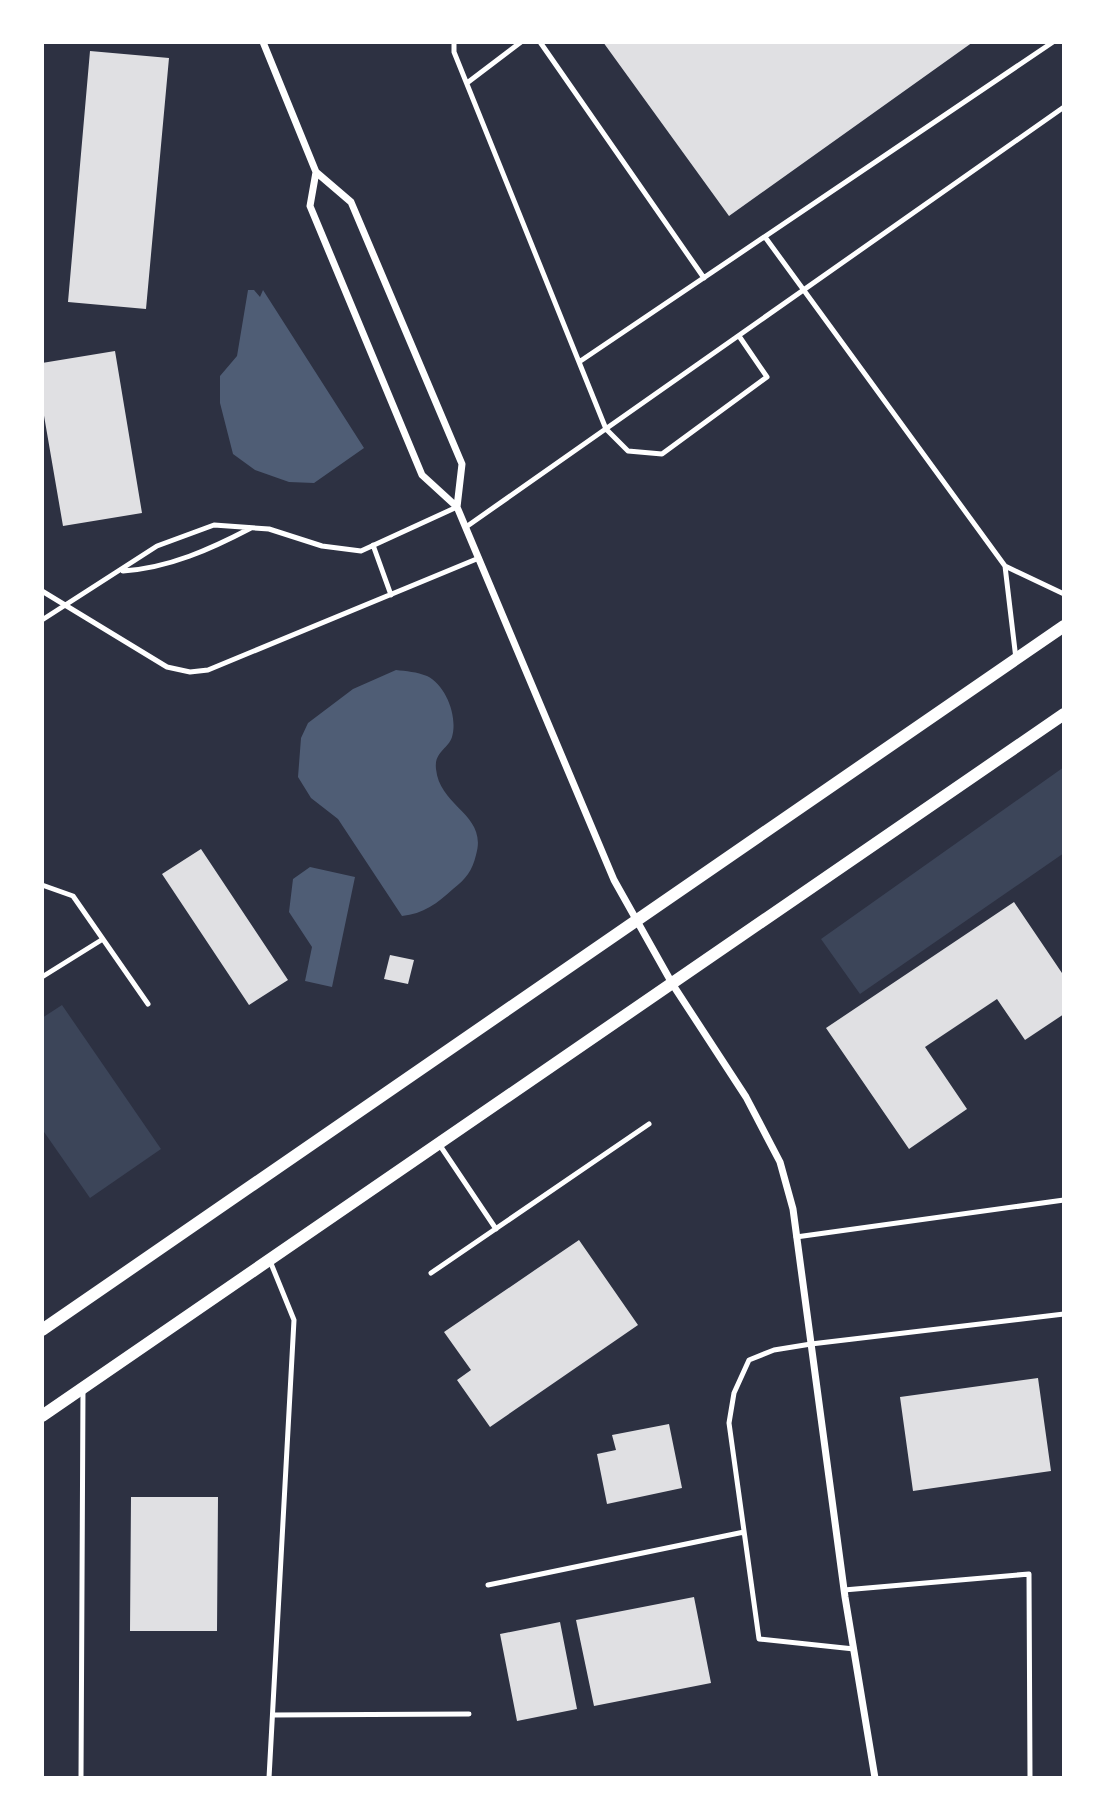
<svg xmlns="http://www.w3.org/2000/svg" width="1106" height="1820" font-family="Merriweather,serif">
  <rect width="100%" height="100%" fill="#2d3142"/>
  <path fill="#3c4559" d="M1064,767V853L860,994L821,939Z
    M62,1005L161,1149L90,1198L42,1129V1018Z"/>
  <path fill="#4f5d75" d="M248,290H254L260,297L263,290L364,448L314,483L289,482L255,470L233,454L220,403V376L237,356Z
    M396,670C406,671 417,672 427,676C446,685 458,717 452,737C448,749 434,752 436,769C440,808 488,814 476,855C472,871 466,879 453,889C438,903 423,914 402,916L338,819L311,798L298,777L301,738L308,723L353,689Z
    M310,867L355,877L332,987L305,981L312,947L289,912L293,879Z"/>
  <path fill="#e0e0e3" d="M603,42H973L729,216Z
    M90,51L169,58L146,309L68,302Z
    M115,351L142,513L63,526L42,404V363Z
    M201,849L288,980L249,1005L162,874Z
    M1014,902L1064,976V1014L1025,1040L997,999L925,1047L967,1109L909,1149L826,1028Z
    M390,955L414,960L408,984L384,979Z
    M579,1240L638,1325L490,1427L457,1380L471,1370L444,1332Z
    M1038,1378L1051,1471L913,1491L900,1397Z
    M669,1424L682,1488L607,1504L597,1454L616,1450L612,1435Z
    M131,1497H218L217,1631H130Z
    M694,1597L711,1683L594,1706L576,1620Z
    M560,1622L577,1709L517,1721L500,1634Z"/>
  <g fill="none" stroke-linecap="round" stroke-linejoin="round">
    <path stroke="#fff" stroke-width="5" d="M454,42V52L606,429L628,451L662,454L767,377L739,336
      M540,42L704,278
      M467,83L521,42
      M765,237L1005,566L1016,659
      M579,362L1053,42
      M466,527L1064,107
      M373,545L391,595
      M1005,566L1064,594
      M123,571C169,568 211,549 251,528
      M42,591L167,667L190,672L208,670L479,558
      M42,620L157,546L214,525L269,529L322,546L361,551L457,507
      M42,885L73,896L148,1004
      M42,977L103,939
      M439,1144L496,1229
      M796,1237L1064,1200
      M431,1273L649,1124
      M488,1585L744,1532
      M844,1590L1029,1574L1030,1778
      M854,1649L759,1639L729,1423L734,1393L749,1360L774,1350L811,1344L1064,1314
      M273,1715L469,1714
      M81,1778L83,1389
      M269,1778L294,1320L270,1261"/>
    <path stroke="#fff" stroke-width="7" d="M263,42L316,172L351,202L462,464L457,507
      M316,172L310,206L422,475L457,507L614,880L673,985L746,1097L780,1162L793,1209L845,1597L875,1778"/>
    <path stroke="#fff" stroke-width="12" d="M42,1330L1064,626
      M42,1416L1064,714"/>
  </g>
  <rect width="1106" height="1820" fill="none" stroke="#ffffff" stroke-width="88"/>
</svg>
